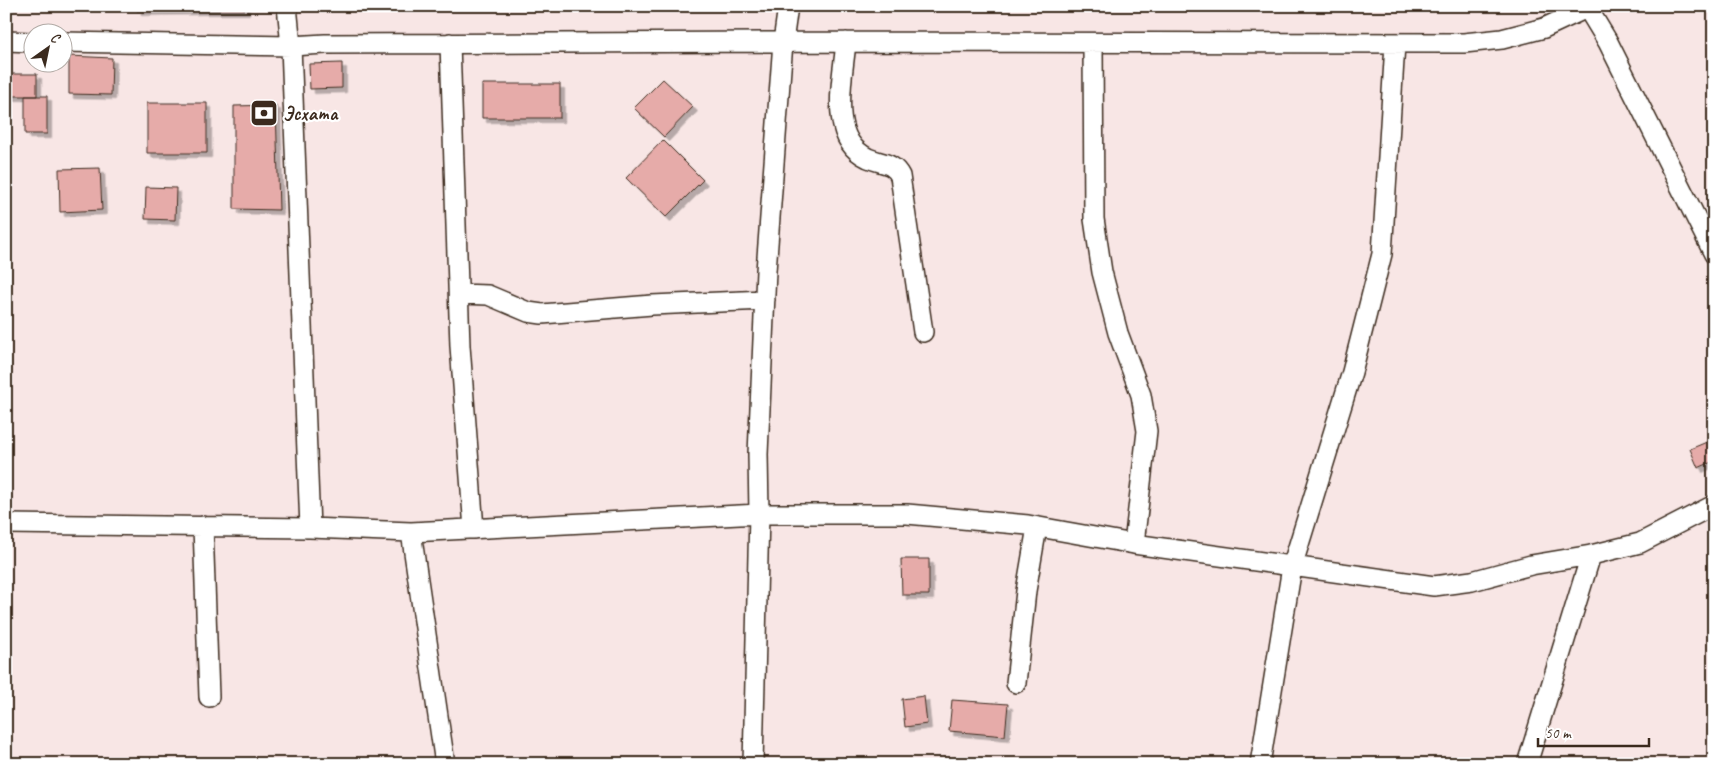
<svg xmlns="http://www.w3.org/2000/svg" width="1720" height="770" font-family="Caveat,sans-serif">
  <defs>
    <filter id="shadow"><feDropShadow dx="4.5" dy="4.5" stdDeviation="0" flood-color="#0004"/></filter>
  </defs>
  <rect width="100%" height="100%" fill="#f8e6e5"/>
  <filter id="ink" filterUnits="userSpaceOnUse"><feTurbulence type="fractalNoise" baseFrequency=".02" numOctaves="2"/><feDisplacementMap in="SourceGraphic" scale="10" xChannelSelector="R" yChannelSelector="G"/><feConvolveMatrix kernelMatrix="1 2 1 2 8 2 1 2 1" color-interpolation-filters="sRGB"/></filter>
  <g filter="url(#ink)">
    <path fill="#e6aba9" stroke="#3b2a1e" filter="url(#shadow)" d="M137,6H196V10L137,11Z
      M196,6H245V10H196Z
      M69,56L112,58L111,95L69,94Z
      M342,63V88L310,89L309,64Z
      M6,74H37V96H6Z
      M663,79L693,107L664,137L634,108Z
      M482,84H560V118H482Z
      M25,96H47V134H25Z
      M147,103H207V153H147Z
      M276,105L279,210L234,209V106Z
      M663,140L703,180L666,217L626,178Z
      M100,168L102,210L60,212L59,169Z
      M146,187L176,188L175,220L145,219Z
      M1714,439V461L1698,468L1690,449Z
      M901,559H929V595H902Z
      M924,696L927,724L905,727L902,699Z
      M952,700L1008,704L1005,736L949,731Z"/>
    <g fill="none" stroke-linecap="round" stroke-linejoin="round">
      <defs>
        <path id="minor" d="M287,6L291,46L310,528L411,532L759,514H907L1028,525L1134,544L1434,586L1472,581L1531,565L1591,555L1640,543L1714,505
          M1588,9L1608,42L1714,254
          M6,41L32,42
          M62,42L291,46L325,44L783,42L1464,43L1502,39L1544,28L1591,6
          M846,42C843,79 827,139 868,158C882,164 893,162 900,176L923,332
          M450,43L460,346L474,529
          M1093,44L1094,219L1102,272L1118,333L1141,395L1147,431L1134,544
          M459,294L488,295L528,312L542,314L652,305L765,300
          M6,524L310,528
          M203,526L209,697
          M411,532L445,764
          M1016,683L1026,591L1037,527
          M753,764L759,514L758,454L766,271L783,42L788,6
          M1260,764L1292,567L1352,372L1382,254L1395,44
          M1527,764L1591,555"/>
      </defs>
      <use href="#minor" stroke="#3b2a1e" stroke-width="22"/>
      <use href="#minor" stroke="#fff" stroke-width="19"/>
    </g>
  </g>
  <defs>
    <symbol id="bank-square" viewBox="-11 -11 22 22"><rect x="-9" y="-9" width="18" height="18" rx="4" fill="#3b2a1e" stroke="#fff"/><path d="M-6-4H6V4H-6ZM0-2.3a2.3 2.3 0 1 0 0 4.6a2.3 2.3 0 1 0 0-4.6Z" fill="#fff"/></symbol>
  </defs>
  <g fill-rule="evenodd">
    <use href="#bank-square" x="248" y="97" width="32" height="32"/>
  </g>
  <g text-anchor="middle" stroke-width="4.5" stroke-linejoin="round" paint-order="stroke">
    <g font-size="20" font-weight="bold" fill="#3b2a1e" stroke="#fff" text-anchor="start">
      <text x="283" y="120">Эсхата</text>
    </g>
  </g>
  <rect width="1720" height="770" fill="none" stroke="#fff" stroke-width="25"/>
  <rect x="12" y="12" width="1695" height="745" fill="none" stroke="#3b2a1e" stroke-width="2" filter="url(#ink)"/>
  <g transform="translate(48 48) rotate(33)"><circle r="24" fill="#ffffff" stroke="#b1aaa5"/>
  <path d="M0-4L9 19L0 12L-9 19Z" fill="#3b2a1e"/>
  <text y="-8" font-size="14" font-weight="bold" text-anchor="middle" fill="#3b2a1e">С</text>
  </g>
  <path d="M1538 738v8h111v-8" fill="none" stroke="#3b2a1e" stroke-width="2.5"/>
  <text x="1545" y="738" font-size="15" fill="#3b2a1e" stroke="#ffffff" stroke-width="4" paint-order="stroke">50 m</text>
</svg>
